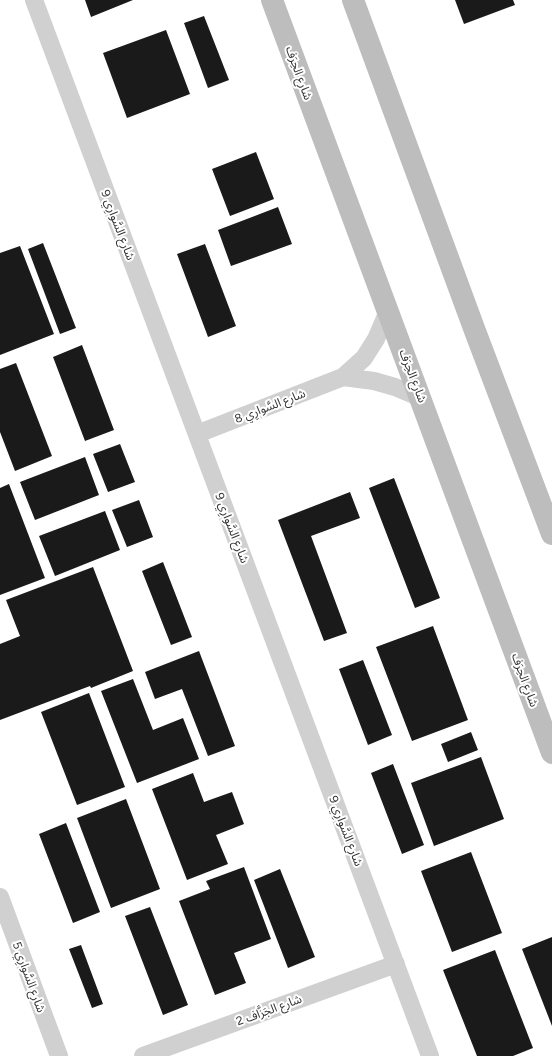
<svg xmlns="http://www.w3.org/2000/svg" width="552" height="1056" font-family="Figtree,'Noto Sans Arabic',sans-serif">
  <rect width="100%" height="100%" fill="#fff"/>
  <path fill="#1a1a1a" d="M85,0H133L91,17Z
    M455,0H513L515,5L464,24Z
    M204,16L229,80L208,88L184,23Z
    M166,30L190,94L127,118L103,53Z
    M256,152L274,199L230,216L212,169Z
    M278,207L292,244L231,266L218,230Z
    M43,243L76,328L60,334L28,249Z
    M205,244L236,326L208,337L177,254Z
    M20,246L54,334L0,355V253Z
    M82,345L114,430L85,441L53,357Z
    M16,363L52,456L15,471L0,432V369Z
    M120,444L135,482L108,492L93,454Z
    M85,457L99,495L35,520L20,482Z
    M394,478L440,598L415,608L369,488Z
    M9,484L45,578L0,595V488Z
    M350,492L360,518L311,536L347,633L324,641L278,520Z
    M139,500L153,537L127,547L112,510Z
    M105,511L120,550L55,576L39,536Z
    M163,562L192,637L171,645L142,571Z
    M93,567L133,671L91,688L90,686L0,720V644L20,636L6,600Z
    M433,626L468,720L412,741L376,647Z
    M199,651L235,746L208,756L182,689L155,699L145,672Z
    M363,660L392,735L368,745L339,669Z
    M133,679L153,730L183,718L199,759L137,783L101,691Z
    M89,693L125,787L77,805L41,712Z
    M471,732L478,750L448,762L441,744Z
    M481,757L504,819L434,846L411,783Z
    M393,764L424,845L402,854L371,773Z
    M193,773L204,802L232,792L244,824L216,835L228,864L187,880L152,789Z
    M126,799L160,889L111,908L77,818Z
    M66,823L100,912L73,923L39,834Z
    M471,852L502,933L452,952L421,871Z
    M244,867L271,939L234,953L246,983L215,995L179,901L210,889L206,881Z
    M280,869L315,957L288,968L254,880Z
    M150,907L188,1005L163,1015L125,916Z
    M552,937V1026L522,949Z
    M81,945L103,1004L92,1008L69,949Z
    M495,950L533,1048L513,1056H477L443,970Z"/>
  <g fill="none" stroke-linecap="round" stroke-linejoin="round">
    <path stroke="#d0d0d0" stroke-width="18" d="M34,0L430,1056
      M343,377L374,381L395,387L421,398
      M197,434L343,377L364,358L376,339L388,311
      M0,897L59,1056
      M143,1056L396,964"/>
    <path stroke="#bdbdbd" stroke-width="22" d="M272,0L552,753
      M353,0L475,331L552,534"/>
  </g>
  <g text-anchor="middle" stroke-width="4" stroke-linejoin="round" paint-order="stroke">
    <g font-size="12" fill="#333" stroke="#fff">
      <text transform="translate(299 73) rotate(70)" y="4">شارع الحِرَف</text>
      <text transform="translate(118 225) rotate(69)" y="4">شارع السَّوارِي 9</text>
      <text transform="translate(413 376) rotate(69)" y="4">شارع الحِرَف</text>
      <text transform="translate(270 406) rotate(-21)" y="4">شارع السَّوارِي 8</text>
      <text transform="translate(232 528) rotate(69)" y="4">شارع السَّوارِي 9</text>
      <text transform="translate(525 680) rotate(70)" y="4">شارع الحِرَف</text>
      <text transform="translate(346 831) rotate(69)" y="4">شارع السَّوارِي 9</text>
      <text transform="translate(29 977) rotate(70)" y="4">شارع السَّوارِي 5</text>
      <text transform="translate(269 1010) rotate(-20)" y="4">شارع الجَزَّاف 2</text>
    </g>
  </g>
</svg>
